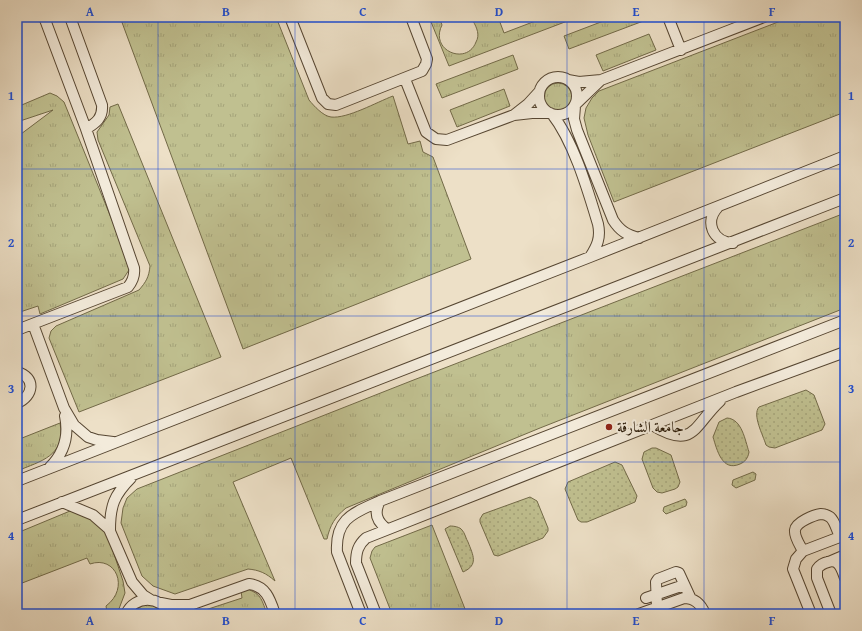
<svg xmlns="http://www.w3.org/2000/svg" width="862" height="631" font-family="'Gentium Book Plus',Amiri,serif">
  <defs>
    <pattern id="grass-tufts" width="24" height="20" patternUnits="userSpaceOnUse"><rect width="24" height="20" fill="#c0c090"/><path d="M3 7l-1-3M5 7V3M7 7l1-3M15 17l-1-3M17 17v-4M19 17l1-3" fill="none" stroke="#a5a47a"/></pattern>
    <pattern id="garden-dots" width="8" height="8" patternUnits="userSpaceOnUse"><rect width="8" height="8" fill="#c0c090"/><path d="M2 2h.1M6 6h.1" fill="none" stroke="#a5a47a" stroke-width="1.8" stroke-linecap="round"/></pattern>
  </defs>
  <rect width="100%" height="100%" fill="#ede0c7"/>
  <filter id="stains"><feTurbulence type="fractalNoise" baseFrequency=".005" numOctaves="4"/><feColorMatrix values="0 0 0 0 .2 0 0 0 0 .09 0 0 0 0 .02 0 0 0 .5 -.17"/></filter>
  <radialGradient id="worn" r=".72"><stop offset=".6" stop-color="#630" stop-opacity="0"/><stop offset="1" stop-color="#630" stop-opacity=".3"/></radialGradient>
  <path fill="url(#grass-tufts)" stroke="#726a48" d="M120,17H276L309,100C314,106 323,116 331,117C347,119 377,102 393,96L408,144L420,141L423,152L433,157L471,259L243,349Z
    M429,17H439L442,25C429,51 467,66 476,42C480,35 477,28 473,21L484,17H498L504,33L546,17H578L449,66Z
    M614,17H645L646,20L569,49L564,36Z
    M791,17H845V112L614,202L588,135L584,118L586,108L592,98L599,91Z
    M649,34L656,50L603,71L596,55Z
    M513,55L518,69L442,98L436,84Z
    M544 97a14 14 0 1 1 28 0a14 14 0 1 1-28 0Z
    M504,89L510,106L457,127L450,110Z
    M50,93L57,96L64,102L129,262V270L123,279L40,314L38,306L17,313V215L21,180L17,149V137L53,110L17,122V107Z
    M118,104L221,357L79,412L49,338L51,331L56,326L139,290C146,282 149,277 150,266L98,140L97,132L109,115L110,107Z
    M845,213V308L540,428L346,508C335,517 330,525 327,539H324L291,458L233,482L275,581C266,573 259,570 248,569L175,594L153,586L142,576L121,523L123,508L127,498L137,489L411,381Z
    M60,423C66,456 41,461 17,471V440Z
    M70,511L83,514L106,530L123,581L125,593L117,614H102L107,612L106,606C130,588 116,555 90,564L87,558L17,585V533Z
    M432,525L467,614H392L370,558L372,551L375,547Z
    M247,589C262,594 262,601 267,614H186L188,610L194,608L196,613L242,598L241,591Z
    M145,604C153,605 158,607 162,614H133L136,610Z"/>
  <path fill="url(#garden-dots)" stroke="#726a48" d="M806,390L814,395L825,424L822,430L775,448L769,447L766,445C763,435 752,415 759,407Z
    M727,418C742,419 745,440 749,452C748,458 745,462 740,464C722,472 717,450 713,437L719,422Z
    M652,448H656L671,455L680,482L678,487L675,489L662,493L657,492L653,488L642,459L644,452Z
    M615,462L622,465L637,496L635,502L587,522H581L578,520L565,489L568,482Z
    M753,472L756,474L755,480L736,488L732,485L733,480Z
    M530,497L537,501L548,528V531L543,538L498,556L494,555L480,522V519L483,514Z
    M685,499L687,502L686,506L666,514L663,511L664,507Z
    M450,526C454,526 460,527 462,530C465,533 466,539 468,542C473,555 479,565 463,572L445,529Z"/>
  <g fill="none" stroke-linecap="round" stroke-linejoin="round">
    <defs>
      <path id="minor" d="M70,17L102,105C103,118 96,123 86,129
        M290,17L322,98L328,104L336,105L422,71L426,64L427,59L411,17
        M668,17L681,50
        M539 96a19 19 0 1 1 38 0a19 19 0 1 1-38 0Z
        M405,79L426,132L436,139L447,140L514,115L532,113H550
        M568,80L579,82L601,80L764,17
        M576,104L601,80
        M575,106L574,119L577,130L613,220C620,231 627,235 639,238
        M552,114C574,142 588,191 598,224C601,238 597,246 590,257
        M514,115L528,104L539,92
        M718,207C704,222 713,242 733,243
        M33,324L64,408L74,425L88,437L97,440L113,442
        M17,330L128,287C133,281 135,276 134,268L86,129L44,17
        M17,372C36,377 34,396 17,403
        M652,425C694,451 694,425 720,401
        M50,467C65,452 69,435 65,416
        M17,481L590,257L845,156
        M380,501C374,512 376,521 387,529
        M62,502L93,515L109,529L132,582L143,595L151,600
        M17,520L845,198
        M110,530C110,506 114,495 131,478
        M803,551C800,545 794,537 795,530C796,522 814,515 821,514C824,514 827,515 830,517C835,521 837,531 840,537
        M831,561L845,555
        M646,598L684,585
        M161,603L171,605H190L249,584C266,586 270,599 275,614
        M657,607L656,582L658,579L676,572L679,573L691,599
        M126,614C135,595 160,595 169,614
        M361,614L337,552C335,518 354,513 380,501L845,320
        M376,614L356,563C356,552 358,545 366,538L736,392L845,352
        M639,614L684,598C695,598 701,604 705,614
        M811,614L793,569L796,559L803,551L845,535
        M831,614L817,578V569C820,565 823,563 828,562C839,558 842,570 845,578"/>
    </defs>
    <use href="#minor" stroke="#564632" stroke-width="12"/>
    <use href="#minor" stroke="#f3ebdb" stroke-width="10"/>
  </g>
  <path fill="none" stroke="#1d4ed8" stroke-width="1" stroke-opacity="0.55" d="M158,17V614M295,17V614M431,17V614M567,17V614M704,17V614M17,169H845M17,316H845M17,462H845"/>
  <circle fill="#8f2418" stroke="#f3ebdb" stroke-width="1.5" cx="609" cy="427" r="4"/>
  <g text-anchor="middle" stroke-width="4" stroke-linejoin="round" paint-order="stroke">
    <g font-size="15" fill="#231300" stroke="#f3ebdb" text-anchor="start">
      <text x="617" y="432">جامعة الشارقة</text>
    </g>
  </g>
  <rect width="862" height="631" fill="none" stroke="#ede0c7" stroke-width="44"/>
  <rect x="22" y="22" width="818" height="587" fill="none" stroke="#1d4ed8" stroke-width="1.5"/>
  <g font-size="13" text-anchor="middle" font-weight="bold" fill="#1d4ed8">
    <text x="90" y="16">A</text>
    <text x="226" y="16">B</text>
    <text x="363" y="16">C</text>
    <text x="499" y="16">D</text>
    <text x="636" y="16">E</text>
    <text x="772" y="16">F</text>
    <text x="11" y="100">1</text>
    <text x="851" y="100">1</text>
    <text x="11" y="247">2</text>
    <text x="851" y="247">2</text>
    <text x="11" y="393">3</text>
    <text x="851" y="393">3</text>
    <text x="11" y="540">4</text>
    <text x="851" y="540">4</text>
    <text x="90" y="625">A</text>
    <text x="226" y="625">B</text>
    <text x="363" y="625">C</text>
    <text x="499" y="625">D</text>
    <text x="636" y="625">E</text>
    <text x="772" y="625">F</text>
  </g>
  <rect width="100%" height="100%" filter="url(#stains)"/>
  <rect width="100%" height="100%" fill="url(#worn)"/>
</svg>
